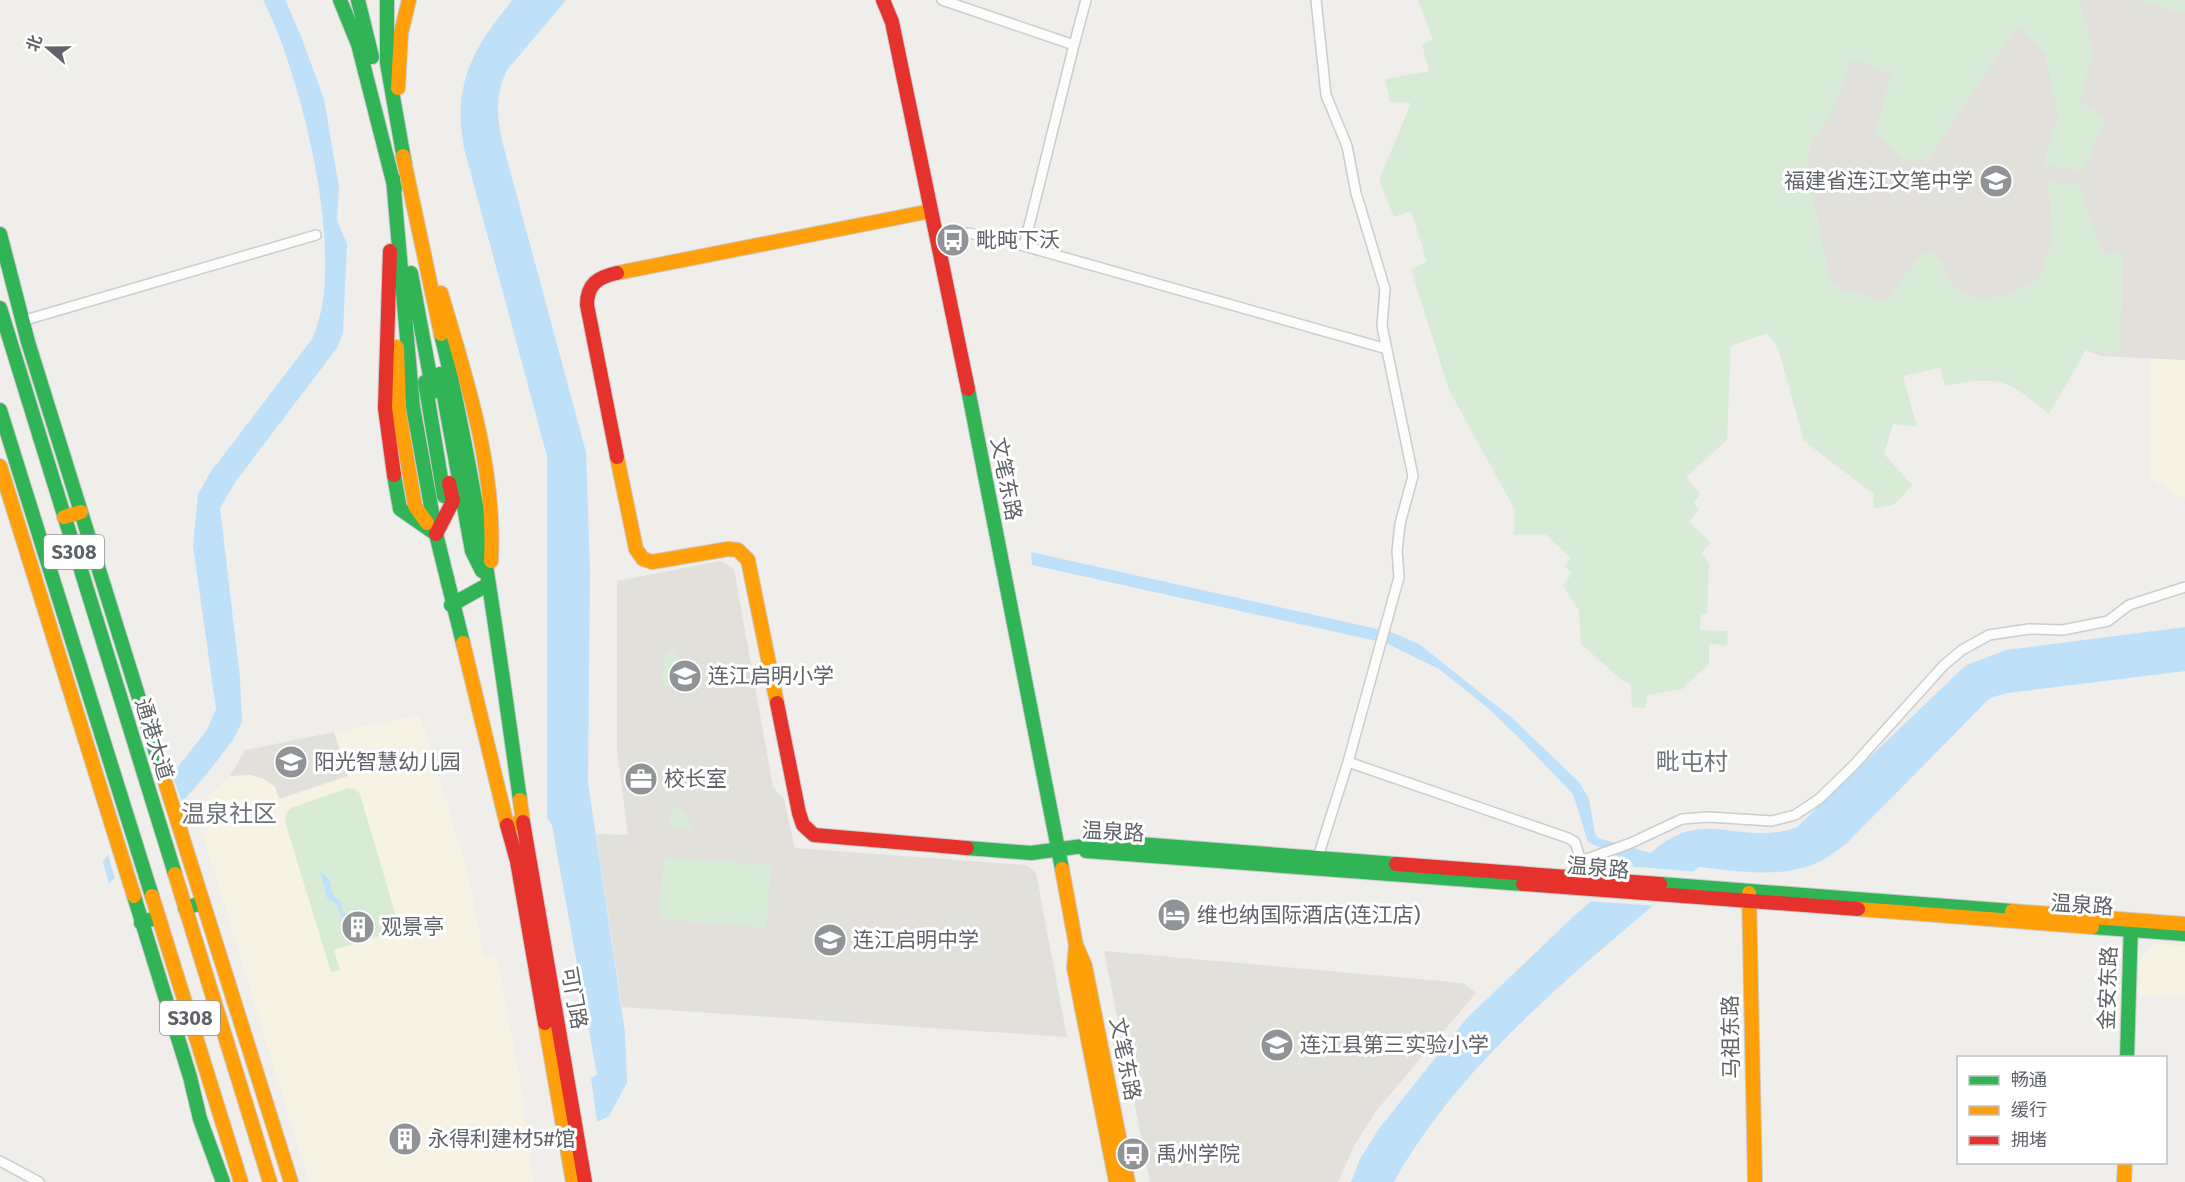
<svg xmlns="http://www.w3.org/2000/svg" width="2185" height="1182" font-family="'Fira Sans','Noto Sans SC',sans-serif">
  <rect width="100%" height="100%" fill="#efeeea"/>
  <path fill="#f7f3e4" d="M2149,358L2185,360V499L2150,478Z
    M420,715L469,876L484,958L497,955L523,1097L525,1134L534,1182H309L195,809L230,776L245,750Z
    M2155,944L2185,946V997L2138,995L2141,959Z"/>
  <path fill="#e2e0da" d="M1841,0H2185V360L2101,356L1985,310L1885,302L1841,290L1832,284L1828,276L1806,164Z
    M720,561L734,569L773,787L784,799L795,848L1026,865L1036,873L1067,1037L622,1007L596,834L628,835L617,750V581Z
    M334,732L348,776L279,799L275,787L264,779L251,775L230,776L245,750Z
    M1104,951L1463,983L1476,993L1376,1111L1354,1146L1338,1182H1150Z"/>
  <path fill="#d8ebd6" d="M1418,0H2079L2093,50L2080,102L2106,119L2083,171L2043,165L2058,115L2045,54L2018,26L1927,160L1902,159L1875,131L1892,74L1852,59L1829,118L1810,143L1806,164L1830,281L1841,290L1885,302L1920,256L1930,252C1948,264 1942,272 1953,285C1977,311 2014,293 2039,279L2052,240L2048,182L2079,185L2104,255L2123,252L2120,354L2086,350L2049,414C2006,378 1999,376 1945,386L1940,368L1903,376L1917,427L1893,424L1884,454L1912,485L1895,504L1873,509L1874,494L1804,441L1778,348L1767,333L1731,346L1727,440L1686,477L1701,494L1693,503L1699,509L1689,522L1711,543L1701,553L1709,563L1707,614L1701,615L1700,630L1728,631L1727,645L1709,644V664L1682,689L1647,695L1645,708L1632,707L1631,685L1623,681L1581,644L1579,610L1563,586L1572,573L1564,566L1571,558L1545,534L1514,535L1515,510L1449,390L1411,269L1427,262L1411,211L1394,217L1379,180L1411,103L1390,102L1385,79L1429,71L1422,44L1433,40Z
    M2140,0H2185V14Z
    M672,650L675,652L684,680L680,685L667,686L662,681L664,656Z
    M348,788L355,789L360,794L400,930L334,950L340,970L331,972L285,822L286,814L291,808Z
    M675,806C685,809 688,818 692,827L691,831L670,827L671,810Z
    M664,857L771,865L766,928L659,919Z"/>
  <path fill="#bfe0f9" d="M263,0H285L301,36L324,99L339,188L337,220L347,244L343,333L337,348L236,481L220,508L240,678L242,722L233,740L206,775L109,884L103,861L207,730L216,709L193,546L198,494L210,473L312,339C349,263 301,74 263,0Z
    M513,0H566L507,70C494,97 497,120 504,148L586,452L590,569L588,782L625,1032L627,1083L609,1116L597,1122L591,1078L597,1075L552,825L547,818V456L464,148C452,85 473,47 513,0Z
    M1031,552L1391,632L1419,644L1512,718L1579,782L1589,799L1595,834L1598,838L1651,853C1704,804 1740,848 1797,827L1966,665L2006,650L2185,627V671L2007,693L1990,698L1846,844C1837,850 1828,858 1819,862C1781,879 1738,871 1699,867C1592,958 1462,1058 1394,1182H1351L1360,1159L1378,1130L1467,1018L1575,915L1634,864L1588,842L1573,794L1518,737L1489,709L1439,669L1386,643L1032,565Z
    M320,871L329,879L334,897L340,900L343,912L351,914L354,908L359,911V921L353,923L342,919L336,904L327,898Z"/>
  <path fill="#efeeea" d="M171,771L182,802L116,882L107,852Z
    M1627,866L1698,872L1658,906L1587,901Z"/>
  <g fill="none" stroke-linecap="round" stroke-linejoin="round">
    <defs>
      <path id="street" d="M942,0L1074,45L1086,0
        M1316,0L1326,95L1347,146L1356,193L1385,289L1382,326L1413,476L1400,524L1397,551L1399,577L1348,762L1318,857
        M953,235L969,233L1024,246L1387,349
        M1024,246L1074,45
        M22,321L316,235
        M1348,762L1568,838L1575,842L1581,861L1580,877
        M1581,861L1631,843L1682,819L1708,817L1772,821L1795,815L1819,799L1853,766L1944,665L1962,650L1989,635L2029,629L2063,630L2108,621L2129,605L2185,587
        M0,1161L39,1182"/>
      <path id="fast" d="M340,0L358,44L395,189
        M358,0L372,57
        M387,0V63L405,165
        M393,178L413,407L436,534L463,643
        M0,234L28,342L161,769
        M411,273L433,392
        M0,308L175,874
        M441,334C478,488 498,644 520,800
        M440,374L472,551L482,571
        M425,382L444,496
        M968,389L1062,869
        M0,410L152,896
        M394,475L400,509L436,534
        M451,605L489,584
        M967,848L1031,853L1113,842L1396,864
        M1086,851L1523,884
        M1660,884L2012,911
        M134,896L190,1077L200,1119L223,1182
        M185,908L202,903
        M141,923L158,917
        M2092,927L2185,934
        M2127,1058L2131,922"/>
      <path id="slow" d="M398,88L401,33L409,0
        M403,156L441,334
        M617,273L931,211
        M441,293C467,381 496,468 491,561
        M397,347L399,412L415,506L427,523
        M617,457L636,549L643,559L652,562L728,549L738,550L748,560L777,703
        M0,466L134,896
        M64,517L81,512
        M463,643L507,825L523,822L520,800
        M161,769L291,1182
        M1062,869L1076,945L1074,968L1116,1182
        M175,874L270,1182
        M1749,893L1755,1182
        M152,896L241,1182
        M1858,909L2092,927
        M2012,911L2185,924
        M1077,947L1085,966L1128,1182
        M545,1023L573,1182
        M2124,1182L2125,1162"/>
      <path id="jam" d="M883,0L892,22L968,389
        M390,251L385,408L394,475
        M617,273C598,277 587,284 587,305L617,457
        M436,534L453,501L449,483
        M777,703L799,813L803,825L814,835L967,848
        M523,822L585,1182
        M507,825L517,861L545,1023
        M1396,864L1660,884
        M1523,884L1858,909"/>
    </defs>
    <use href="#street" stroke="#cbcccc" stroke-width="12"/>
    <use href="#fast" stroke="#cacacb" stroke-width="16"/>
    <use href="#slow" stroke="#cacacb" stroke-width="16"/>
    <use href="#jam" stroke="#cacacb" stroke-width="16"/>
    <use href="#street" stroke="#fdfcfc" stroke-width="9"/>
    <use href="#fast" stroke="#30b455" stroke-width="14"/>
    <use href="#slow" stroke="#ff9f0a" stroke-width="14"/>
    <use href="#jam" stroke="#e5322d" stroke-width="14"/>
  </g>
  <defs>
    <symbol id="school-disc" viewBox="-11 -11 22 22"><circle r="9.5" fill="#919496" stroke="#fff"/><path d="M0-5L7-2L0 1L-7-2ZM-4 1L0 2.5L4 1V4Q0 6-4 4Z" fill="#fff"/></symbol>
    <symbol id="bus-disc" viewBox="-11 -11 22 22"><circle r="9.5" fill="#919496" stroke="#fff"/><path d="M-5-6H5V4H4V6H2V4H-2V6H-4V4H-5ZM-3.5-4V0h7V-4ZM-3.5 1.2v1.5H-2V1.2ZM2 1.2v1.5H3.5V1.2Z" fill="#fff"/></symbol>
    <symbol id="office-disc" viewBox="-11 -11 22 22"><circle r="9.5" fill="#919496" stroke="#fff"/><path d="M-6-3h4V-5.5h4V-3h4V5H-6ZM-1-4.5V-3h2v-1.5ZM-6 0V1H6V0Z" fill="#fff"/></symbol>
    <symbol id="hotel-disc" viewBox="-11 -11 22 22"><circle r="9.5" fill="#919496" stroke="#fff"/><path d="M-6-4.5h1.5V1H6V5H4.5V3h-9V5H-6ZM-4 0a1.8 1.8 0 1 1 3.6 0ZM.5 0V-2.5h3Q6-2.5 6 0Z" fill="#fff"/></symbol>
    <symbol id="building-disc" viewBox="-11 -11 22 22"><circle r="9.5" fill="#919496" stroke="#fff"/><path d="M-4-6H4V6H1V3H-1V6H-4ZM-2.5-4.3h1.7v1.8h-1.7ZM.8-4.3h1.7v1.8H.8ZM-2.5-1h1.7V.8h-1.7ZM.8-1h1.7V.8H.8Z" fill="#fff"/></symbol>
  </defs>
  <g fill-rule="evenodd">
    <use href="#school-disc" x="1977" y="162" width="38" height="38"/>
    <use href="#bus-disc" x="934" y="221" width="38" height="38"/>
    <use href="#school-disc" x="666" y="657" width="38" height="38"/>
    <use href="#school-disc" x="272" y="743" width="38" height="38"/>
    <use href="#office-disc" x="622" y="760" width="38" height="38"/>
    <use href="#hotel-disc" x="1155" y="896" width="38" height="38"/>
    <use href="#building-disc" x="339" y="908" width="38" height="38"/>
    <use href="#school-disc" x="811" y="921" width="38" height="38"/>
    <use href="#school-disc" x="1258" y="1026" width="38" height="38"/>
    <use href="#building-disc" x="386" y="1120" width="38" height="38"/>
    <use href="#bus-disc" x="1114" y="1135" width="38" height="38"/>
  </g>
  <g text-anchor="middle" stroke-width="6" stroke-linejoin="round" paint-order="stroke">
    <g fill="#fff" stroke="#8f9295" stroke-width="1.5">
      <rect x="44" y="535" width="60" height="34" rx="4.5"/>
      <rect x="160" y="1001" width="60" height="34" rx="4.5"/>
    </g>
    <g font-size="20" font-weight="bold" fill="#5f6368">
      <text x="74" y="559">S308</text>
      <text x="190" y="1025">S308</text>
    </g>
    <g font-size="21" fill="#5f6368" stroke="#fff" text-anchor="start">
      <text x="1973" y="188" text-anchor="end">福建省连江文笔中学</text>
      <text x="976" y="247">毗旽下沃</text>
      <text x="708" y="683">连江启明小学</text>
      <text x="314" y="769">阳光智慧幼儿园</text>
      <text x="664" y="786">校长室</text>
      <text x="1197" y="922">维也纳国际酒店(连江店)</text>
      <text x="381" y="934">观景亭</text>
      <text x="853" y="947">连江启明中学</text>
      <text x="1300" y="1052">连江县第三实验小学</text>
      <text x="428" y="1146">永得利建材5#馆</text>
      <text x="1156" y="1161">禹州学院</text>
    </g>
    <g font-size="21" fill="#5f6368" stroke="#fff">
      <text transform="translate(1006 479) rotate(79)" y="7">文笔东路</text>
      <text transform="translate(154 739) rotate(73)" y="7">通港大道</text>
      <text transform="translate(1113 832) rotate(3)" y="7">温泉路</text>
      <text transform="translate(1598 868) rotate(5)" y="7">温泉路</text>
      <text transform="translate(2082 905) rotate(4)" y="7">温泉路</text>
      <text transform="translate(2108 988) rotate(-88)" y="7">金安东路</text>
      <text transform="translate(574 998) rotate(80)" y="7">可门路</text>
      <text transform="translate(1731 1037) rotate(-91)" y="7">马祖东路</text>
      <text transform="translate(1125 1059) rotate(79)" y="7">文笔东路</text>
    </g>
    <g font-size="24" fill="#70757a" stroke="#fff">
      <text x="1692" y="770">毗屯村</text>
      <text x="229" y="822">温泉社区</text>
    </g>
  </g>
  <rect x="1957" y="1056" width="210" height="108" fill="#ffffff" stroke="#bfc1c3" stroke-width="1.5"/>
  <rect x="1969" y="1076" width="30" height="9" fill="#30b455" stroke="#bfc1c3" stroke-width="1.5"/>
  <text x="2011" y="1086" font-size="18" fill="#5f6368">畅通</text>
  <rect x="1969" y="1106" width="30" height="9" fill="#ff9f0a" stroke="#bfc1c3" stroke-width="1.5"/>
  <text x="2011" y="1116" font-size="18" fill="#5f6368">缓行</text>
  <rect x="1969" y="1136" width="30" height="9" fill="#e5322d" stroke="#bfc1c3" stroke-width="1.5"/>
  <text x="2011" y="1146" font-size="18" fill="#5f6368">拥堵</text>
  <g transform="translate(48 48) rotate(290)" stroke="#ffffff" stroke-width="4.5" paint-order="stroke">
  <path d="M0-4.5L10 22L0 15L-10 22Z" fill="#5f6368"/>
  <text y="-9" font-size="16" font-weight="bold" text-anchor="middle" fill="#5f6368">北</text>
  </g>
</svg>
